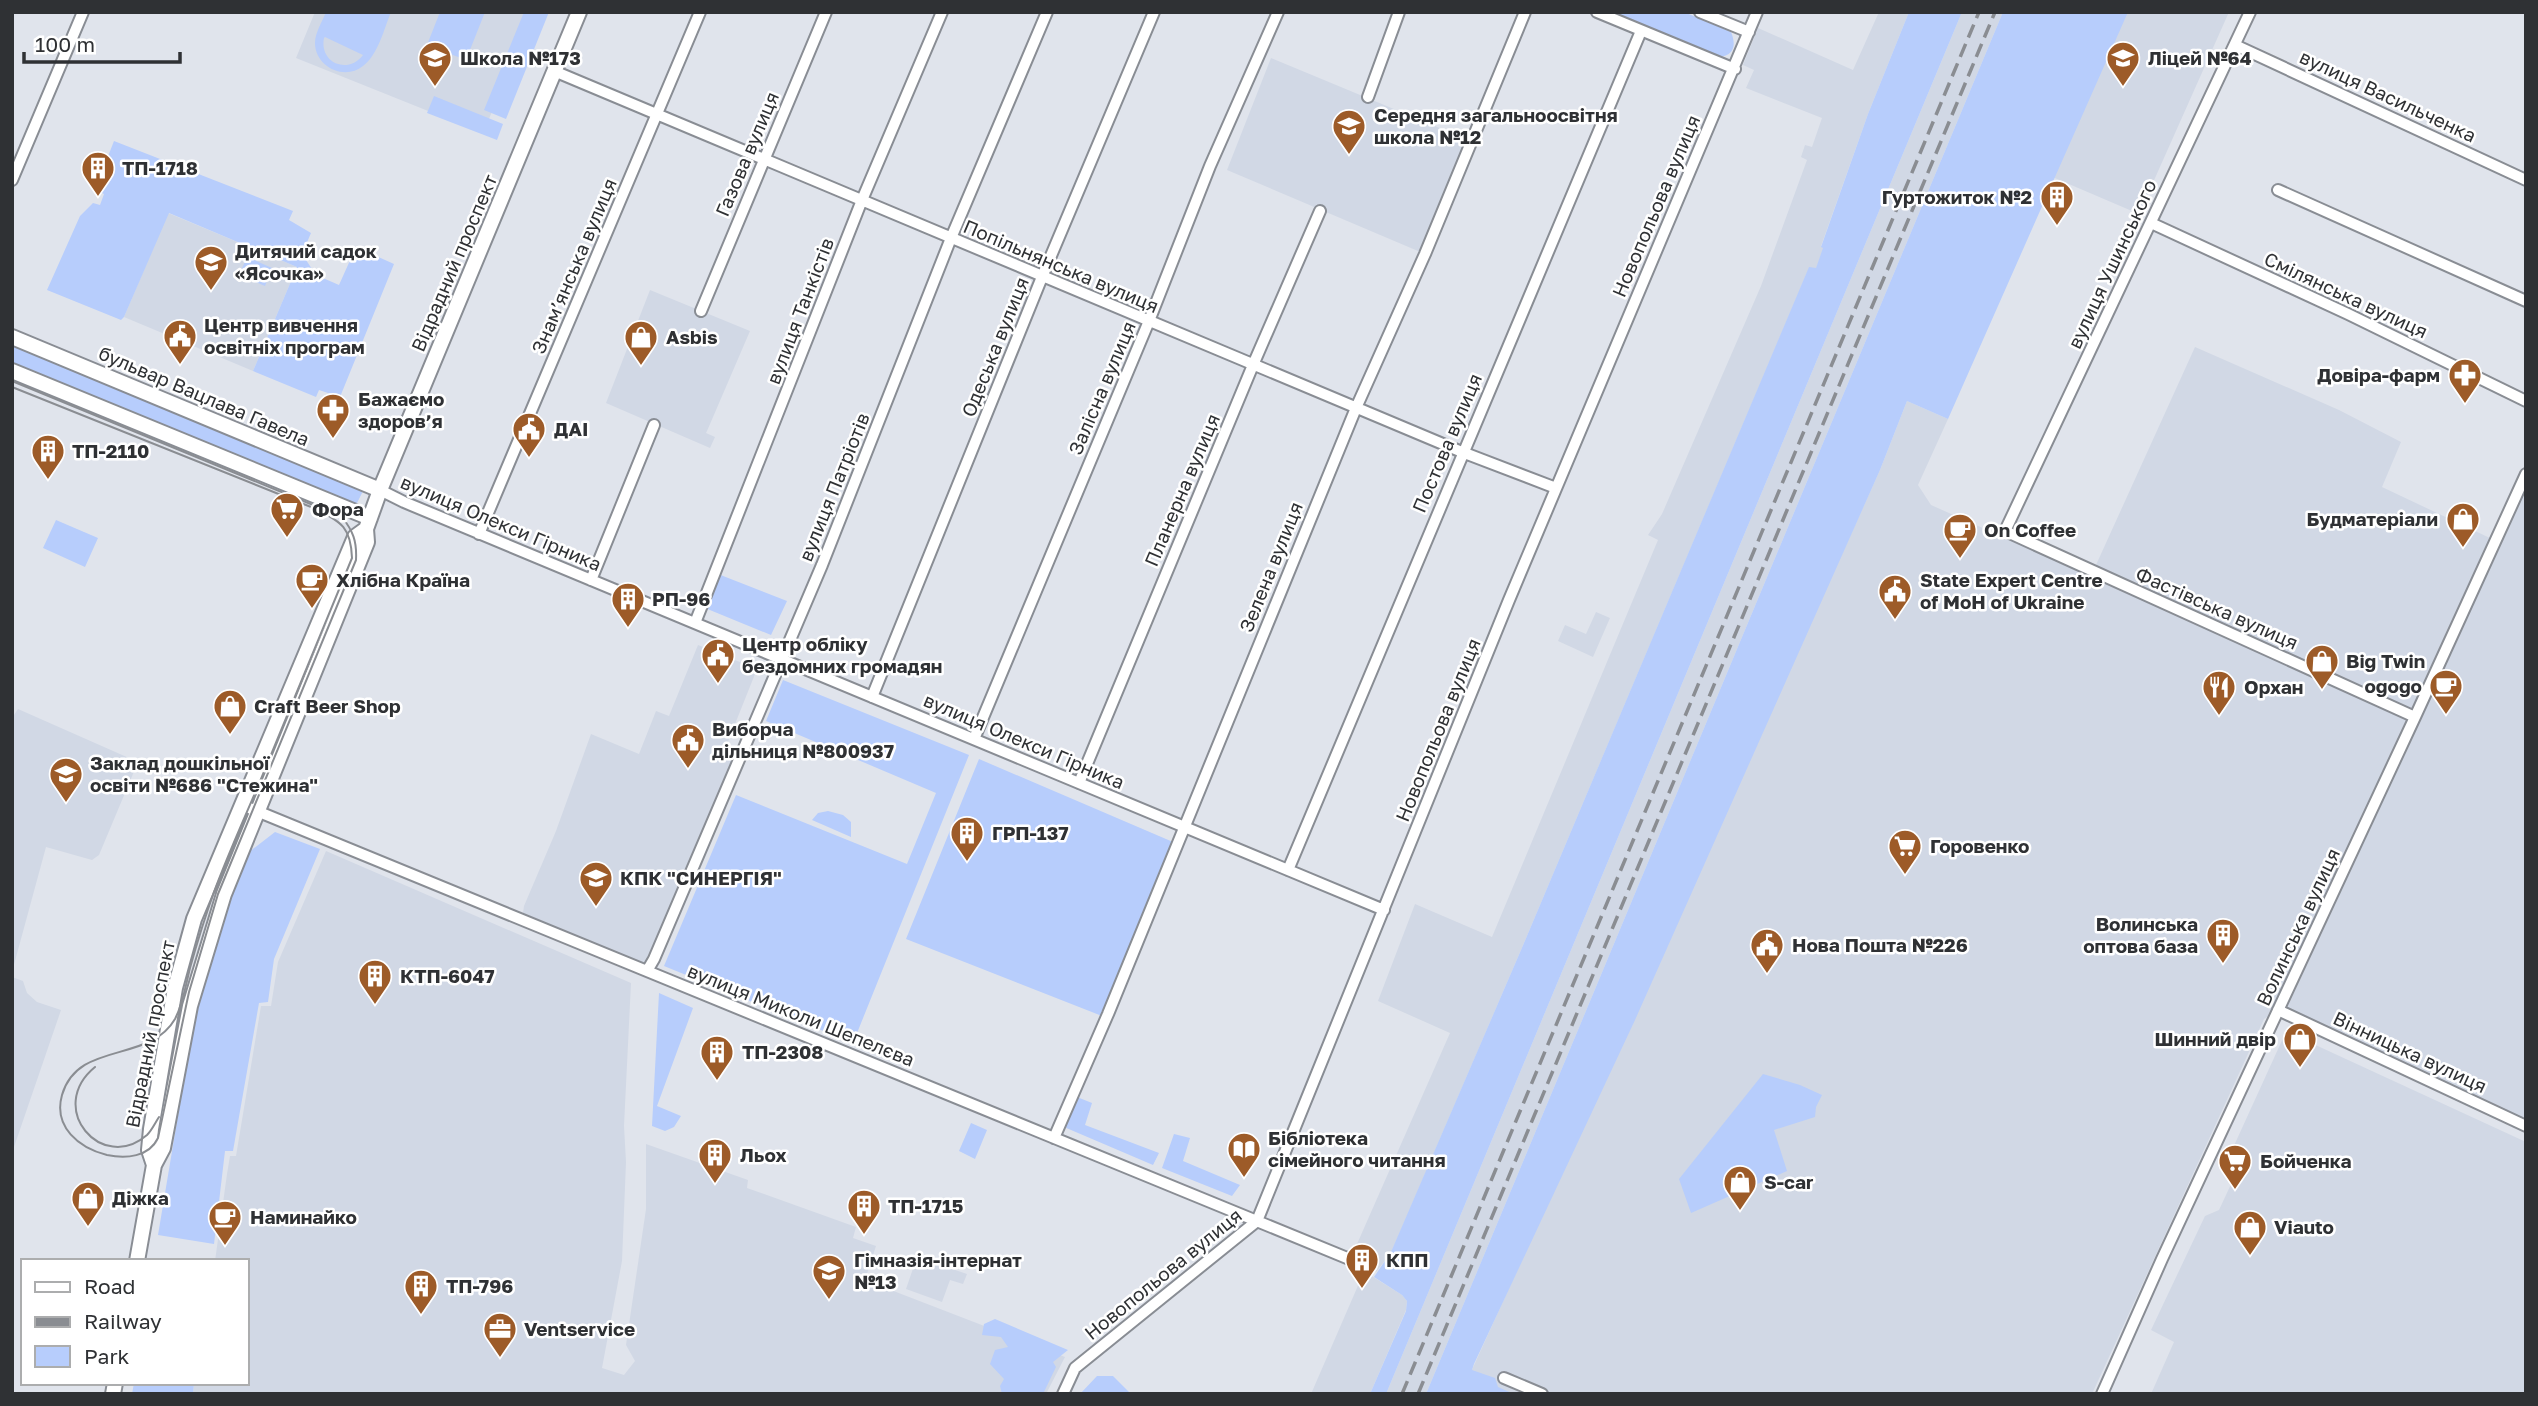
<svg xmlns="http://www.w3.org/2000/svg" width="2538" height="1406" font-family="'Golos Text',sans-serif">
  <rect width="100%" height="100%" fill="#e0e4ec"/>
  <path fill="#d1d8e5" d="M315,12H534L483,133L296,58Z
    M1879,12H1909L1868,114L1821,246L1824,247L1816,269L1809,268L1521,950L1391,1253L1376,1272L1358,1261L1364,1247L1357,1244L1450,1033L1378,1001L1415,904L1492,937L1658,540L1648,535L1662,514L1761,286L1807,160L1801,157L1805,145L1812,147L1822,118L1746,88L1754,70L1743,65L1758,28L1853,70Z
    M1962,12H2003L1426,1394H1386Z
    M2079,12H2229L2139,214L2020,163Z
    M1271,58L1471,141L1425,254L1227,170Z
    M168,213L297,267L253,371L124,317Z
    M650,290L750,331L707,431L706,433L715,437L710,448L606,403Z
    M2195,347L2339,410L2401,442L2382,487L2492,539L2526,474V1121L2287,1008L2360,847L2278,1010L2264,1019L2092,1394H1461L1880,470L1907,401L1948,419L1918,485L1931,505L2091,576Z
    M1596,612L1610,618L1593,657L1558,641L1565,625L1586,634Z
    M698,645L757,669L723,754L735,760L652,955L646,962H639L523,913L524,906L556,831L591,734L639,754L656,711L669,716Z
    M18,709L138,762L99,855L92,860L46,847L12,972V718Z
    M326,851L631,983L624,1126L626,1162L622,1261L602,1368L624,1375L635,1361L626,1345L646,1209V1144L748,1180L747,1188L856,1227L853,1238L876,1246L865,1280L1065,1357L1046,1394H193L194,1383H247V1261H215L227,1174L230,1156H236L261,1006H271L278,962Z
    M12,977L23,981L27,993L37,1002L61,1010L14,1147L12,1146Z
    M2284,1036H2296L2526,1142V1394H2151L2174,1342L2151,1330L2205,1216L2219,1210L2239,1167L2227,1161Z
    M917,1257L967,1274L963,1284L950,1280L942,1302L906,1289Z
    M1367,1273L1402,1295L1407,1301L1406,1310L1370,1394H1311L1360,1281Z"/>
  <path fill="#b7cdfc" fill-rule="evenodd" d="M326,12H391C384,29 378,55 363,66C345,81 315,67 315,43C315,33 322,22 326,12ZM324,38L325,37L363,55C348,75 319,63 324,38Z
    M440,12H485L466,60L427,45Z
    M524,12H549L506,119L484,110Z
    M1611,12H1684L1731,32C1736,44 1735,55 1720,57Z
    M1909,12H1962L1386,1394H1370L1406,1311L1407,1301L1402,1295L1374,1277L1391,1252L1521,950L1809,267L1816,268L1823,248L1821,247L1868,114Z
    M2003,12H2128L1948,419L1907,401L1880,470L1635,1020L1474,1364L1472,1370L1495,1378L1498,1387L1514,1394H1426Z
    M434,96L503,124L497,140L427,113Z
    M114,141L293,211L289,220L311,233L302,254L316,275L339,285L356,247L394,264L340,397L319,390L316,397L253,371L297,267L169,213L124,317L121,320L47,290L80,216L93,203L100,205L104,194L98,191L96,187Z
    M247,257L272,268L265,286L239,275Z
    M12,342L360,486L363,491L357,503L352,504L12,364Z
    M56,520L98,538L85,567L43,548Z
    M718,574L787,601L771,635L705,608Z
    M783,680L969,755L853,1043L664,966L736,795L907,864L936,793L766,721Z
    M979,759L1173,842L1102,1016L906,939Z
    M828,811L843,815L851,822V837L812,820L818,813Z
    M275,832L320,849L274,959L268,1002L259,1003L233,1151H225L214,1244L158,1235L197,1002L230,896L249,852Z
    M659,993L693,1008L657,1106L681,1116L674,1127L665,1131L652,1126Z
    M1763,1074L1800,1085L1822,1095L1816,1107L1815,1117L1774,1130L1787,1171L1691,1213L1679,1179Z
    M1077,1097L1092,1103L1085,1125L1159,1153L1153,1165L1064,1127Z
    M971,1123L987,1130L975,1159L959,1151Z
    M1174,1134L1190,1138L1183,1161L1240,1185L1232,1196L1162,1168Z
    M995,1319L1068,1350L1053,1362L1056,1367L1043,1394H1002L1000,1386L1004,1379L990,1364L995,1350L1008,1347L1001,1337L982,1335L984,1324Z
    M1097,1376H1113L1131,1394H1080Z
    M134,1383H194L193,1394H132Z"/>
  <g fill="none" stroke-linecap="round" stroke-linejoin="round">
    <defs>
      <path id="minor" d="M1597,12L1735,69
        M1700,12L1749,32
        M2250,12L2005,531L2415,717
        M2235,45L2526,180
        M554,71L1462,452L1556,488
        M1368,97L1399,12
        M12,180L83,12
        M2278,190L2526,301
        M2151,223L2348,314L2526,401
        M701,311L826,12
        M380,490L404,502L1384,910
        M479,534L700,12
        M591,580L654,425
        M695,623L862,200L942,12
        M872,697L1042,277L1154,12
        M974,739L1149,321L1210,166L1278,12
        M1079,783L1253,365L1320,211
        M242,805L1347,1258
        M1288,870L1641,31
        M647,971L654,959L822,565L951,238L1047,12
        M2278,1010L2526,1126
        M1054,1138L1108,1014L1356,408L1425,254L1525,12
        M1504,1378L1542,1394
        M1063,1394L1075,1368L1257,1221L1509,600L1757,12
        M2102,1394L2162,1259L2415,717L2526,474"/>
      <path id="major" d="M12,337L380,490
        M12,371L370,518
        M154,1165L149,1150L151,1129L175,988L194,919L355,537L366,529
        M137,1261L154,1165L163,1148L190,1006L224,894L367,542L366,529L380,490L579,12
        M113,1394L115,1383"/>
    </defs>
    <use href="#minor" stroke="#898d94" stroke-width="14"/>
    <use href="#major" stroke="#898d94" stroke-width="18"/>
    <use href="#minor" stroke="#fff" stroke-width="10"/>
    <use href="#major" stroke="#fff" stroke-width="14"/>
    <path stroke="#8a8d92" stroke-width="2" d="M12,381L342,517C353,531 357,541 356,560L218,894L189,992L158,1138C149,1157 126,1159 107,1155C79,1148 53,1127 62,1095C78,1040 149,1064 175,1019C183,1004 186,984 190,968C197,943 205,917 214,892C228,854 245,817 261,779C291,706 321,632 352,558C351,528 342,522 316,509L12,387
      M95,1067C45,1108 102,1174 147,1135C152,1130 155,1123 159,1117"/>
    <path stroke="#8a8d92" stroke-width="3.5" stroke-dasharray="14 7" stroke-linecap="butt" d="M1402,1394L1979,12
      M1418,1394L1995,12"/>
  </g>
  <defs>
    <symbol id="school-pin" viewBox="-11 -11 22 30"><path d="M0 17L-7.5 6A9.5 9.5 0 1 1 7.5 6Z" fill="#9d5b28" stroke="#fff"/><path d="M0-5L7-2L0 1L-7-2ZM-4 1L0 2.5L4 1V4Q0 6-4 4Z" fill="#fff"/></symbol>
    <symbol id="building-pin" viewBox="-11 -11 22 30"><path d="M0 17L-7.5 6A9.5 9.5 0 1 1 7.5 6Z" fill="#9d5b28" stroke="#fff"/><path d="M-4-6H4V6H1V3H-1V6H-4ZM-2.5-4.3h1.7v1.8h-1.7ZM.8-4.3h1.7v1.8H.8ZM-2.5-1h1.7V.8h-1.7ZM.8-1h1.7V.8H.8Z" fill="#fff"/></symbol>
    <symbol id="civic-pin" viewBox="-11 -11 22 30"><path d="M0 17L-7.5 6A9.5 9.5 0 1 1 7.5 6Z" fill="#9d5b28" stroke="#fff"/><path d="M-.6-6.5H3V-4.5H.6V-3L4-1V1h2V6H-6V1h2V-1L-.6-3ZM-1.2 2.5V6h2.4V2.5Z" fill="#fff"/></symbol>
    <symbol id="shop-pin" viewBox="-11 -11 22 30"><path d="M0 17L-7.5 6A9.5 9.5 0 1 1 7.5 6Z" fill="#9d5b28" stroke="#fff"/><path d="M-5-2.5h2.3a2.7 3.5 0 0 1 5.4 0H5L5.5 6h-11ZM-1.5-2.5h3a1.5 2.3 0 0 0-3 0Z" fill="#fff"/></symbol>
    <symbol id="pharmacy-pin" viewBox="-11 -11 22 30"><path d="M0 17L-7.5 6A9.5 9.5 0 1 1 7.5 6Z" fill="#9d5b28" stroke="#fff"/><path d="M-2-6h4v4h4v4h-4v4h-4v-4h-4v-4h4Z" fill="#fff"/></symbol>
    <symbol id="supermarket-pin" viewBox="-11 -11 22 30"><path d="M0 17L-7.5 6A9.5 9.5 0 1 1 7.5 6Z" fill="#9d5b28" stroke="#fff"/><path d="M-6-5.5h2.5l.6 2H6L4.5 2H-2.5L-4.4-4H-6ZM-1.5 3.2a1.3 1.3 0 1 0 .1 0ZM3 3.2a1.3 1.3 0 1 0 .1 0Z" fill="#fff"/></symbol>
    <symbol id="cafe-pin" viewBox="-11 -11 22 30"><path d="M0 17L-7.5 6A9.5 9.5 0 1 1 7.5 6Z" fill="#9d5b28" stroke="#fff"/><path d="M-5.5-4.5H6V0H3Q3 3.5 0 3.5H-2.5Q-5.5 3.5-5.5 0ZM3-3.2v2h1.7v-2ZM-6 4.5H4V6H-6Z" fill="#fff"/></symbol>
    <symbol id="restaurant-pin" viewBox="-11 -11 22 30"><path d="M0 17L-7.5 6A9.5 9.5 0 1 1 7.5 6Z" fill="#9d5b28" stroke="#fff"/><path d="M-5-6h1v4h1v-4h1v4h1v-4h1v5L-1.5 .5V6h-2V.5L-5-1ZM5-6V6H3V1.5H1.5Q1.5-4 5-6Z" fill="#fff"/></symbol>
    <symbol id="university-pin" viewBox="-11 -11 22 30"><path d="M0 17L-7.5 6A9.5 9.5 0 1 1 7.5 6Z" fill="#9d5b28" stroke="#fff"/><path d="M0-5L7-2L0 1L-7-2ZM-4 1L0 2.5L4 1V4Q0 6-4 4Z" fill="#fff"/></symbol>
    <symbol id="library-pin" viewBox="-11 -11 22 30"><path d="M0 17L-7.5 6A9.5 9.5 0 1 1 7.5 6Z" fill="#9d5b28" stroke="#fff"/><path d="M-6-4Q-3-5.5-.7-3.5V5Q-3 3-6 4ZM6-4Q3-5.5 .7-3.5V5Q3 3 6 4Z" fill="#fff"/></symbol>
    <symbol id="office-pin" viewBox="-11 -11 22 30"><path d="M0 17L-7.5 6A9.5 9.5 0 1 1 7.5 6Z" fill="#9d5b28" stroke="#fff"/><path d="M-6-3h4V-5.5h4V-3h4V5H-6ZM-1-4.5V-3h2v-1.5ZM-6 0V1H6V0Z" fill="#fff"/></symbol>
  </defs>
  <g fill-rule="evenodd">
    <use href="#school-pin" x="416" y="39" width="38" height="52"/>
    <use href="#school-pin" x="2104" y="39" width="38" height="52"/>
    <use href="#school-pin" x="1330" y="107" width="38" height="52"/>
    <use href="#building-pin" x="79" y="149" width="38" height="52"/>
    <use href="#building-pin" x="2038" y="178" width="38" height="52"/>
    <use href="#school-pin" x="192" y="243" width="38" height="52"/>
    <use href="#civic-pin" x="161" y="317" width="38" height="52"/>
    <use href="#shop-pin" x="622" y="318" width="38" height="52"/>
    <use href="#pharmacy-pin" x="2446" y="356" width="38" height="52"/>
    <use href="#pharmacy-pin" x="314" y="391" width="38" height="52"/>
    <use href="#civic-pin" x="510" y="410" width="38" height="52"/>
    <use href="#building-pin" x="29" y="432" width="38" height="52"/>
    <use href="#supermarket-pin" x="268" y="490" width="38" height="52"/>
    <use href="#shop-pin" x="2444" y="500" width="38" height="52"/>
    <use href="#cafe-pin" x="1941" y="511" width="38" height="52"/>
    <use href="#cafe-pin" x="293" y="561" width="38" height="52"/>
    <use href="#civic-pin" x="1876" y="572" width="38" height="52"/>
    <use href="#building-pin" x="609" y="580" width="38" height="52"/>
    <use href="#civic-pin" x="699" y="636" width="38" height="52"/>
    <use href="#shop-pin" x="2303" y="642" width="38" height="52"/>
    <use href="#cafe-pin" x="2427" y="667" width="38" height="52"/>
    <use href="#restaurant-pin" x="2200" y="668" width="38" height="52"/>
    <use href="#shop-pin" x="211" y="687" width="38" height="52"/>
    <use href="#civic-pin" x="669" y="721" width="38" height="52"/>
    <use href="#school-pin" x="47" y="755" width="38" height="52"/>
    <use href="#building-pin" x="948" y="814" width="38" height="52"/>
    <use href="#supermarket-pin" x="1886" y="827" width="38" height="52"/>
    <use href="#university-pin" x="577" y="859" width="38" height="52"/>
    <use href="#building-pin" x="2204" y="916" width="38" height="52"/>
    <use href="#civic-pin" x="1748" y="926" width="38" height="52"/>
    <use href="#building-pin" x="356" y="957" width="38" height="52"/>
    <use href="#shop-pin" x="2281" y="1020" width="38" height="52"/>
    <use href="#building-pin" x="698" y="1033" width="38" height="52"/>
    <use href="#library-pin" x="1225" y="1130" width="38" height="52"/>
    <use href="#building-pin" x="696" y="1136" width="38" height="52"/>
    <use href="#supermarket-pin" x="2216" y="1142" width="38" height="52"/>
    <use href="#shop-pin" x="1721" y="1163" width="38" height="52"/>
    <use href="#shop-pin" x="69" y="1179" width="38" height="52"/>
    <use href="#building-pin" x="845" y="1187" width="38" height="52"/>
    <use href="#cafe-pin" x="206" y="1198" width="38" height="52"/>
    <use href="#shop-pin" x="2231" y="1208" width="38" height="52"/>
    <use href="#building-pin" x="1343" y="1241" width="38" height="52"/>
    <use href="#school-pin" x="810" y="1252" width="38" height="52"/>
    <use href="#building-pin" x="402" y="1267" width="38" height="52"/>
    <use href="#office-pin" x="481" y="1310" width="38" height="52"/>
  </g>
  <g text-anchor="middle" stroke-width="5" stroke-linejoin="round" paint-order="stroke">
    <g font-size="19" font-weight="bold" fill="#2f3134" stroke="#fff" text-anchor="start">
      <text x="460" y="65">Школа №173</text>
      <text x="2148" y="65">Ліцей №64</text>
      <text x="1374" y="122">Середня загальноосвітня<tspan x="1374" dy="22">школа №12</tspan></text>
      <text x="122" y="175">ТП-1718</text>
      <text x="2032" y="204" text-anchor="end">Гуртожиток №2</text>
      <text x="235" y="258">Дитячий садок<tspan x="235" dy="22">«Ясочка»</tspan></text>
      <text x="204" y="332">Центр вивчення<tspan x="204" dy="22">освітніх програм</tspan></text>
      <text x="666" y="344">Asbis</text>
      <text x="2440" y="382" text-anchor="end">Довіра-фарм</text>
      <text x="358" y="406">Бажаємо<tspan x="358" dy="22">здоровʼя</tspan></text>
      <text x="554" y="436">ДАІ</text>
      <text x="72" y="458">ТП-2110</text>
      <text x="312" y="516">Фора</text>
      <text x="2438" y="526" text-anchor="end">Будматеріали</text>
      <text x="1984" y="537">On Coffee</text>
      <text x="336" y="587">Хлібна Країна</text>
      <text x="1920" y="587">State Expert Centre<tspan x="1920" dy="22">of MoH of Ukraine</tspan></text>
      <text x="652" y="606">РП-96</text>
      <text x="742" y="651">Центр обліку<tspan x="742" dy="22">бездомних громадян</tspan></text>
      <text x="2346" y="668">Big Twin</text>
      <text x="2422" y="693" text-anchor="end">ogogo</text>
      <text x="2244" y="694">Орхан</text>
      <text x="254" y="713">Craft Beer Shop</text>
      <text x="712" y="736">Виборча<tspan x="712" dy="22">дільниця №800937</tspan></text>
      <text x="90" y="770">Заклад дошкільної<tspan x="90" dy="22">освіти №686 "Стежина"</tspan></text>
      <text x="992" y="840">ГРП-137</text>
      <text x="1930" y="853">Горовенко</text>
      <text x="620" y="885">КПК "СИНЕРГІЯ"</text>
      <text x="2198" y="931" text-anchor="end">Волинська<tspan x="2198" dy="22">оптова база</tspan></text>
      <text x="1792" y="952">Нова Пошта №226</text>
      <text x="400" y="983">КТП-6047</text>
      <text x="2276" y="1046" text-anchor="end">Шинний двір</text>
      <text x="742" y="1059">ТП-2308</text>
      <text x="1268" y="1145">Бібліотека<tspan x="1268" dy="22">сімейного читання</tspan></text>
      <text x="740" y="1162">Льох</text>
      <text x="2260" y="1168">Бойченка</text>
      <text x="1764" y="1189">S-car</text>
      <text x="112" y="1205">Діжка</text>
      <text x="888" y="1213">ТП-1715</text>
      <text x="250" y="1224">Наминайко</text>
      <text x="2274" y="1234">Viauto</text>
      <text x="854" y="1267">Гімназія-інтернат<tspan x="854" dy="22">№13</tspan></text>
      <text x="1386" y="1267">КПП</text>
      <text x="446" y="1293">ТП-796</text>
      <text x="524" y="1336">Ventservice</text>
    </g>
    <g font-size="19" fill="#2f3134" stroke="#fff">
      <text transform="translate(2388 96) rotate(25)" y="7">вулиця Васильченка</text>
      <text transform="translate(747 154) rotate(-67)" y="7">Газова вулиця</text>
      <text transform="translate(1656 206) rotate(-67)" y="7">Новопольова вулиця</text>
      <text transform="translate(454 263) rotate(-67)" y="7">Відрадний проспект</text>
      <text transform="translate(2112 264) rotate(-65)" y="7">вулиця Ушинського</text>
      <text transform="translate(574 266) rotate(-67)" y="7">Знамʼянська вулиця</text>
      <text transform="translate(1061 266) rotate(23)" y="7">Попільнянська вулиця</text>
      <text transform="translate(2346 295) rotate(25)" y="7">Смілянська вулиця</text>
      <text transform="translate(800 311) rotate(-69)" y="7">вулиця Танкістів</text>
      <text transform="translate(995 347) rotate(-68)" y="7">Одеська вулиця</text>
      <text transform="translate(1102 388) rotate(-67)" y="7">Залісна вулиця</text>
      <text transform="translate(204 396) rotate(23)" y="7">бульвар Вацлава Гавела</text>
      <text transform="translate(1447 443) rotate(-67)" y="7">Постова вулиця</text>
      <text transform="translate(834 487) rotate(-68)" y="7">вулиця Патріотів</text>
      <text transform="translate(1182 490) rotate(-67)" y="7">Планерна вулиця</text>
      <text transform="translate(501 523) rotate(23)" y="7">вулиця Олекси Гірника</text>
      <text transform="translate(1271 567) rotate(-68)" y="7">Зелена вулиця</text>
      <text transform="translate(2217 608) rotate(24)" y="7">Фастівська вулиця</text>
      <text transform="translate(1438 730) rotate(-68)" y="7">Новопольова вулиця</text>
      <text transform="translate(1024 741) rotate(23)" y="7">вулиця Олекси Гірника</text>
      <text transform="translate(2298 927) rotate(-65)" y="7">Волинська вулиця</text>
      <text transform="translate(801 1015) rotate(22)" y="7">вулиця Миколи Шепелєва</text>
      <text transform="translate(150 1034) rotate(-79)" y="7">Відрадний проспект</text>
      <text transform="translate(2410 1052) rotate(25)" y="7">Вінницька вулиця</text>
      <text transform="translate(1163 1274) rotate(-39)" y="7">Новопольова вулиця</text>
    </g>
  </g>
  <rect width="2538" height="1406" fill="none" stroke="#2f3134" stroke-width="28"/>
  <rect x="21" y="1259" width="228" height="126" fill="#ffffff" stroke="#acadae" stroke-width="2"/>
  <rect x="35" y="1282" width="35" height="10" fill="#ffffff" stroke="#acadae" stroke-width="2"/>
  <text x="84" y="1294" font-size="21" fill="#2f3134">Road</text>
  <rect x="35" y="1317" width="35" height="10" fill="#8a8d92" stroke="#acadae" stroke-width="2"/>
  <text x="84" y="1329" font-size="21" fill="#2f3134">Railway</text>
  <rect x="35" y="1346" width="35" height="21" fill="#b7cdfc" stroke="#acadae" stroke-width="2"/>
  <text x="84" y="1364" font-size="21" fill="#2f3134">Park</text>
  <path d="M24 52v10h156v-10" fill="none" stroke="#2f3134" stroke-width="3.5"/>
  <text x="35" y="52" font-size="21" fill="#2f3134" stroke="#ffffff" stroke-width="5" paint-order="stroke">100 m</text>
</svg>
